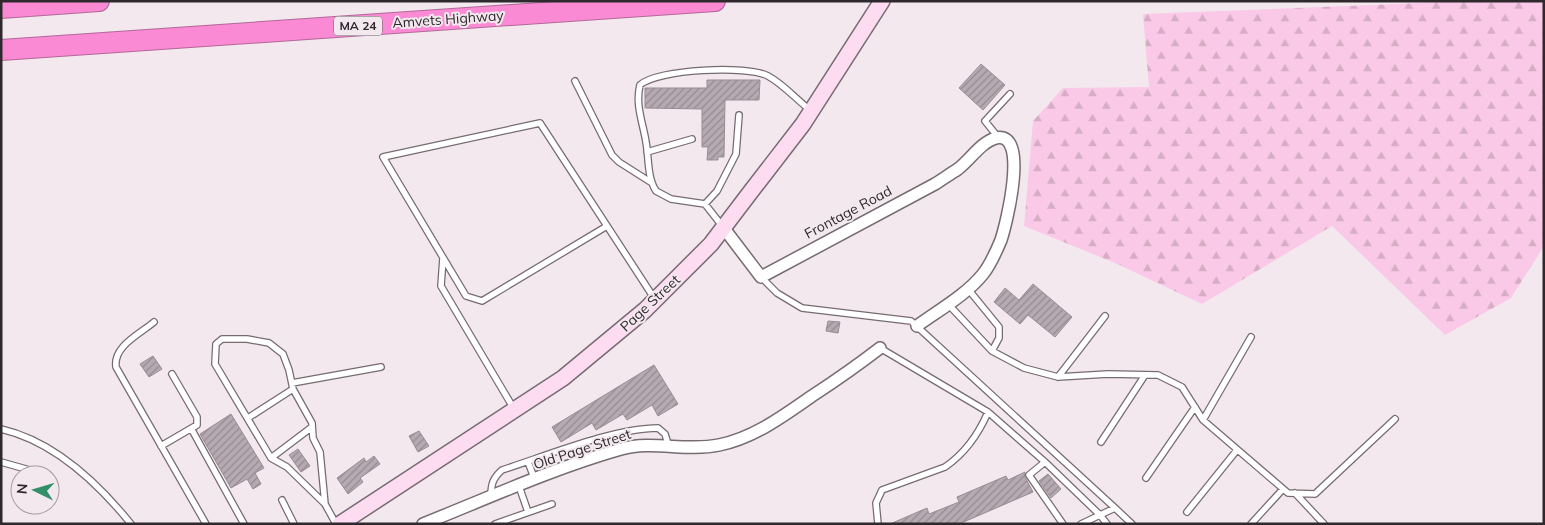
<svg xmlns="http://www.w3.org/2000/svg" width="1545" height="525" font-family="Mulish,sans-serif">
  <defs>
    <pattern id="forest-firs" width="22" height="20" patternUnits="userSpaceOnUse" patternTransform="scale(1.25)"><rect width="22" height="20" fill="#fac9e7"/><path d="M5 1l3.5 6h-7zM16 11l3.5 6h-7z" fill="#d7adc6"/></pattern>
    <pattern id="building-hatch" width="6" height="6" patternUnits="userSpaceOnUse" patternTransform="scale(1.25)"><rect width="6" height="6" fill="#b5aab1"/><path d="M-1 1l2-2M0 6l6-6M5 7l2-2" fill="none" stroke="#948a90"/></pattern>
  </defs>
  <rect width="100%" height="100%" fill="#f4e8ef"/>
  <path fill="url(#forest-firs)" d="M1473,1H1544V246L1511,298L1445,335L1332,226L1202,304L1115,263L1024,226L1033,121L1063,88L1149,87L1143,14Z"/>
  <path fill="url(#building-hatch)" stroke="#988d94" d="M981,64L1005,85L983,110L959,88Z
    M707,80H760L759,100H725L724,157H718V160H707L708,147H702V109L645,108V88H707Z
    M1033,284L1072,317L1055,337L1028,315L1020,324L994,302L1005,288L1019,300Z
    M828,321L840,322L838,333L826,331Z
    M153,356L162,369L149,377L140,364Z
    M654,365L678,404L658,416L652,405L627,420L623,414L596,430L592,423L561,442L552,427Z
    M231,414L264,468L255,473L261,484L253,489L247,479L231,488L200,434Z
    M419,431L429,446L418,452L409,436Z
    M298,449L310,466L301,472L289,455Z
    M374,456L380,464L360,478L363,482L348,494L337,478L364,458L366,462Z
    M1025,472V477L1033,492L959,524H890L927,508L929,514L959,502L957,497L1006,476L1008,480Z
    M1048,474L1061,489L1051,498L1039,481Z"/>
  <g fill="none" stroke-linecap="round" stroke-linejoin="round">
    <defs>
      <path id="lane" d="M575,81L612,155L619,162L652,183
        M998,137L985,121L1010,94
        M647,152L692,139
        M705,204L717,191L736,154L739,115
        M607,226L482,301L466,296L383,157L540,123L654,298
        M723,227L705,204L671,199L656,191C647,177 649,158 646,142C643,123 635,105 640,85C657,69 748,65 768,76C783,84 796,99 810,110
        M443,258L441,286L514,409
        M761,277L777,293L802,308L911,321L1115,508
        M968,289L999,327V338L992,351
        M948,304L992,351L1024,368L1058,377L1108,374L1158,375L1182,387L1203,420L1251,337
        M154,322C140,334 113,346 116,367L206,524
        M1058,377L1105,316
        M292,383L381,367
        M988,412L1045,462L1100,515L1081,524
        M248,418L293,389
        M1203,420L1288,493L1315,494L1395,419
        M1,429C53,441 98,483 131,524
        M192,430L244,524
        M1101,442L1145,375
        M161,446L197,425V417L172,374
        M271,458L312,427
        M1,462L33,471
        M528,462L535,480
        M1045,462L1029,475L1063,524
        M1146,478L1195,407
        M519,486L528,512
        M1295,493L1324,524
        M491,496C491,484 493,478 502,470C546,456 614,428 658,428L665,434L669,447
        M282,500L294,524
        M325,504L320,452L313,438L312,423L293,389L289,370L283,354L269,343L247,339H222L216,344L215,364L271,458L287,467L325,504L336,524
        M1187,512L1237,450
        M495,524L552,504
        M878,524L876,503L882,490L945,467C964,454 979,433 988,412L880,348
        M1107,524L1100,515L1115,508L1132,524
        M1251,524L1283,489"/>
      <path id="street" d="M723,227L761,277L935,184C943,179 950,174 958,169C970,160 981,142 996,138C1030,130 1006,225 1001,240C996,252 991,264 983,274C966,295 939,310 917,326
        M423,524C488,498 554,468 621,449C653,440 686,452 719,445C754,438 783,416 812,396C835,381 858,365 880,348"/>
      <path id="secondary" d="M340,524L563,378L645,310L711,244L749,194L803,124L882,1"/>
      <path id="highway" d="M1,8L99,1
        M1,50L715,1"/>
    </defs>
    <use href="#lane" stroke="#756b71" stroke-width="8"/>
    <use href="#street" stroke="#756b71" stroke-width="14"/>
    <use href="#secondary" stroke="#756b71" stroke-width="18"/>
    <use href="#highway" stroke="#b26899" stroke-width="22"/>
    <use href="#lane" stroke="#fff" stroke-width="5.5"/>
    <use href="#street" stroke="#fff" stroke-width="11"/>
    <use href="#secondary" stroke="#fddcf2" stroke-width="15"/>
    <use href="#highway" stroke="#f98ad3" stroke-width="20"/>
  </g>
  <g text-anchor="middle" stroke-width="4" stroke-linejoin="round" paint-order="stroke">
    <rect fill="#f4e8ef" stroke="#696266" stroke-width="1" x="334" y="16.5" width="48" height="19" rx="4"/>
    <g font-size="12" font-weight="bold" fill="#2e292c">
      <text x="358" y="30">MA 24</text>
    </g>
    <g font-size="14" fill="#2e292c" stroke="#f4e8ef">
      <text transform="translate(448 19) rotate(-4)" y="5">Amvets Highway</text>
      <text transform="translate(848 212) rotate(-28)" y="5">Frontage Road</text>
      <text transform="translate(650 303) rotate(-43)" y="5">Page Street</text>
      <text transform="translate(582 449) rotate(-18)" y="5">Old Page Street</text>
    </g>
  </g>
  <rect width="1545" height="525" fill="none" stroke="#2e292c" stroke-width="5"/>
  <g transform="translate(35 490) rotate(275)"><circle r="24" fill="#f4e8ef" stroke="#a59ca1"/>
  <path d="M0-4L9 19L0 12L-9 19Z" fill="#329068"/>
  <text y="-8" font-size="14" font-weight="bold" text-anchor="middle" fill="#2e292c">N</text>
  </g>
</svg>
